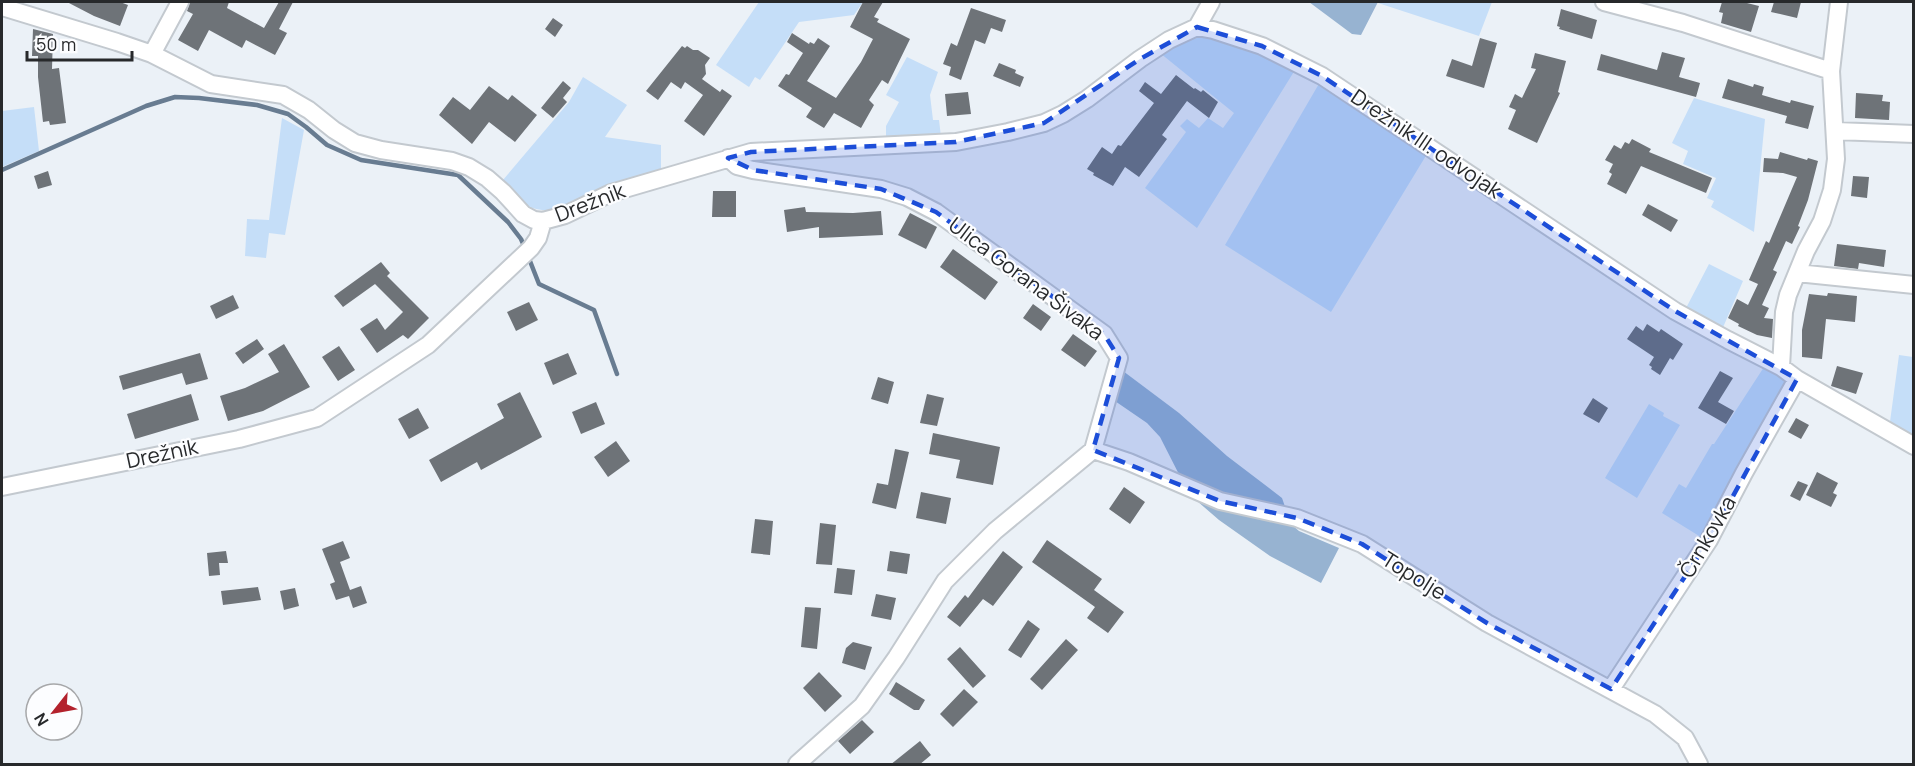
<svg xmlns="http://www.w3.org/2000/svg" width="1915" height="766" font-family="Manrope,sans-serif">
  <rect width="100%" height="100%" fill="#ebf1f7"/>
  <path fill="#c5def8" d="M759,2H863L854,15L799,22L760,80L755,77L749,87L716,65Z
    M1378,2H1492L1479,36L1378,3Z
    M1207,37C1239,43 1266,56 1295,70L1197,228L1145,188L1186,132L1180,126L1187,119L1199,128L1208,118L1223,128L1234,113L1160,53L1189,39Z
    M907,57L938,72L930,95L933,120H939L941,137L886,141V126L899,102L886,95Z
    M583,77L627,105L605,137L661,145V172C649,176 637,179 625,183C605,190 562,212 542,210C523,208 513,194 503,180L569,102Z
    M1320,82L1427,154L1331,312L1225,245Z
    M1694,98L1765,119L1754,232L1711,207L1714,201L1707,198L1716,178L1683,164L1688,151L1672,143Z
    M34,107L39,151L2,167V111Z
    M282,118L304,130L285,235L269,233L266,258L245,256L247,219L269,220Z
    M1709,264L1743,281L1721,332L1685,310Z
    M1899,355L1913,357V442L1889,429Z
    M1764,367L1791,380L1704,539L1662,513L1679,484L1686,488L1712,444H1714Z
    M1649,404L1664,413L1663,416L1680,425L1637,498L1605,478Z"/>
  <path fill="#97b3d1" d="M1309,2H1378L1361,35L1352,34Z
    M1123,371L1179,413L1227,456L1282,498L1291,524L1299,531L1339,548L1321,583L1270,556L1219,520L1189,494L1160,437L1147,423L1112,399Z"/>
  <g fill="none" stroke-linecap="round" stroke-linejoin="round">
    <path stroke="#687c91" stroke-width="4.5" d="M2,170L146,106L175,97L199,98L257,105L288,114L306,127L327,145L361,160L458,175L508,222L521,239L525,248
      M528,256L539,284L594,310L617,374"/>
  </g>
  <path fill="#6e7378" d="M67,2H120L128,5L120,26L94,16Z
    M190,2H229L227,8L264,28L279,2H293L279,29L287,33L275,55L246,40L242,48L209,30L198,51L178,40L193,14L187,11Z
    M863,2H883L874,17L879,19L877,22L910,39L888,84L882,80L869,100L874,105L861,128L834,113L824,128L806,117L812,108L778,86L786,74L789,75L803,53L787,42L792,33L809,44L810,42L814,44L818,38L830,46L807,81L836,98L861,62L873,39L850,27Z
    M1722,2H1743L1759,6L1751,32L1721,23L1723,13L1719,12Z
    M1774,2H1801L1797,18L1771,12Z
    M971,8L1006,20L1002,32L991,28L985,44L975,40L961,80L949,75L951,67L943,64L951,43L957,46Z
    M1561,9L1597,20L1592,39L1559,29L1560,27L1557,26Z
    M553,18L563,25L555,37L545,29Z
    M33,29L53,34L52,69L59,68L66,123L50,125L49,121L43,122L38,77V56H32Z
    M1480,38L1497,43L1484,88L1446,76L1452,59L1472,66Z
    M682,46L685,48L687,46L693,50H698L710,58L705,65L706,74L702,79L720,92L722,89L732,96L704,136L684,121L703,95L685,82L681,89L671,82L658,100L646,91Z
    M1662,52L1685,58L1679,77L1700,83L1696,97L1597,70L1601,54L1657,70Z
    M1535,53L1566,61L1558,92L1560,93L1537,143L1508,129L1516,110L1509,107L1515,94L1522,98L1536,69L1531,68Z
    M999,63L1016,70L1015,73L1024,77L1020,87L993,76Z
    M1176,75L1194,89L1195,88L1201,92L1203,90L1218,102L1209,118L1187,101L1162,135L1167,139L1139,177L1125,167L1113,186L1093,175L1094,173L1087,169L1102,147L1112,154L1118,145L1121,146L1154,103L1139,91L1145,82L1161,94Z
    M1728,79L1753,87L1754,84L1764,87L1762,95L1790,103L1791,100L1814,106L1808,129L1785,123L1787,116L1722,98Z
    M563,81L571,88L563,98L567,102L553,118L541,108Z
    M489,86L508,100L512,95L537,115L515,142L489,122L472,144L439,115L453,97L470,110Z
    M968,92L971,114L947,116L945,94Z
    M1856,93L1883,95L1882,101L1890,102L1889,120L1855,118Z
    M1632,139L1651,149L1649,152L1712,178L1706,193L1641,166L1626,194L1607,184L1612,174L1609,172L1613,164L1605,160L1614,145L1621,149L1625,142L1629,144Z
    M1780,152L1807,160L1808,158L1818,161L1808,200L1798,226L1800,227L1792,244L1786,241L1773,270L1777,272L1762,305L1769,308L1764,318L1773,319L1772,338L1757,335L1738,326L1739,324L1728,318L1737,299L1748,305L1758,284L1749,280L1766,241L1769,243L1797,177L1783,173L1763,172L1764,158L1778,159Z
    M48,171L52,185L38,189L34,176Z
    M1853,176L1869,177L1867,198L1851,196Z
    M713,191H736V217H712Z
    M1648,204L1678,220L1671,232L1642,215Z
    M805,207L806,212L853,213L881,211L883,235L819,238V227L787,232L784,210Z
    M910,213L937,227L926,249L898,235Z
    M1837,244L1886,250L1884,267L1859,263L1858,269L1834,266Z
    M953,249L998,282L985,300L940,267Z
    M381,262L390,273L387,276L429,318L408,339L403,335L377,353L360,329L377,318L385,330L403,312L375,284L343,307L334,296Z
    M1828,293L1857,296L1855,322L1826,319L1822,359L1802,357V330L1809,294L1827,296Z
    M233,295L239,308L216,319L210,306Z
    M529,302L538,320L516,331L507,312Z
    M1033,304L1051,317L1041,331L1023,318Z
    M1647,324L1659,332L1661,329L1683,344L1673,360L1670,358L1660,375L1651,369L1652,367L1649,365L1654,357L1627,339L1636,326L1643,331Z
    M1073,334L1097,351L1085,367L1061,350Z
    M257,339L264,349L243,364L235,353Z
    M284,344L310,387L263,411L228,421L220,396L245,388L279,372L268,354Z
    M339,346L355,370L338,381L322,357Z
    M200,353L208,379L186,385L182,373L123,390L119,376Z
    M568,353L577,374L553,385L544,363Z
    M1837,366L1863,373L1856,394L1831,386Z
    M1720,371L1733,378L1718,402L1734,411L1726,424L1698,408Z
    M878,377L894,382L888,404L871,399Z
    M520,392L542,437L481,470L477,462L441,482L429,460L504,418L497,404Z
    M191,394L199,420L135,439L127,414Z
    M927,394L944,398L937,426L920,423Z
    M1593,398L1608,408L1599,423L1583,414Z
    M596,402L605,424L581,434L572,412Z
    M418,408L429,428L409,439L398,419Z
    M1796,418L1809,425L1801,439L1788,432Z
    M933,433L1000,447L993,485L956,478L960,460L929,454Z
    M616,441L630,461L608,477L594,457Z
    M895,449L909,452L896,509L872,503L877,483L888,485Z
    M1817,472L1838,483L1833,493L1837,495L1831,507L1806,495Z
    M1798,481L1808,485L1800,501L1790,496Z
    M1124,487L1145,502L1130,524L1109,509Z
    M921,492L951,498L946,524L916,518Z
    M755,519L773,521L770,555L751,553Z
    M820,523L836,525L832,565L816,564Z
    M1047,540L1102,579L1094,590L1124,612L1108,633L1087,618L1095,607L1032,562Z
    M343,541L350,558L340,562L350,590L361,586L367,603L353,608L349,596L336,600L330,584L335,582L322,549Z
    M226,551L228,563H219L220,575L209,576L207,553Z
    M890,551L910,554L907,574L887,571Z
    M1003,551L1023,567L993,606L983,599L960,627L947,617L965,595L968,598Z
    M837,568L855,570L852,595L834,593Z
    M258,587L261,600L223,605L221,591Z
    M295,588L299,606L284,610L280,591Z
    M876,594L896,598L891,620L871,616Z
    M805,607L821,608L817,649L801,647Z
    M1028,620L1040,629L1021,658L1008,650Z
    M1066,639L1078,650L1042,690L1030,679Z
    M853,642L872,647L865,670L842,663L846,648Z
    M960,647L986,676L973,688L947,659Z
    M819,672L842,696L825,712L803,688Z
    M896,682L925,700L919,710H914L889,694Z
    M964,689L978,702L953,727L940,714Z
    M862,720L874,732L850,754L838,741Z
    M920,741L931,755L919,765H890Z"/>
  <g fill="none" stroke-linecap="round" stroke-linejoin="round">
    <defs>
      <path id="street" d="M1604,2L1683,23L1831,71
        M2,7L117,42L152,54L211,84L283,95L309,110L334,130L355,143L381,150L452,161L469,167L487,178L503,192L523,214L534,220L543,221L565,215L611,193L751,152L956,142L1008,132L1044,123L1063,114L1087,99L1140,59L1169,40L1197,27L1213,30L1262,46L1322,76L1675,311L1728,340L1781,367L1797,379L1914,446
        M1197,27L1211,2
        M152,54L180,2
        M1836,131L1914,134
        M728,158L737,166L753,170L881,189L907,197L936,212L1104,334L1119,358L1093,450L995,531L945,581L896,658L862,706L797,764
        M1797,273L1914,285
        M1781,367L1784,312L1788,295L1806,251L1822,221L1832,190L1836,159L1831,71L1839,2
        M1093,450L1129,462L1220,501L1297,518L1362,544L1487,623L1655,714L1685,738L1699,764
        M2,487L239,439L317,418L428,345L531,248L538,238L543,221
        M1611,689L1709,540L1744,473L1797,379"/>
    </defs>
    <use href="#street" stroke="#c3c9cf" stroke-width="20"/>
    <use href="#street" stroke="#fff" stroke-width="16"/>
  </g>
  <path fill="#1d4ed8" fill-opacity="0.2" stroke="#1d4ed8" stroke-width="4.5" stroke-dasharray="12 8" stroke-linejoin="round" d="M1197,27L1262,46L1322,76L1675,311L1797,379L1709,540L1611,689L1487,623L1362,544L1297,518L1220,501L1093,450L1119,358L1104,334L936,212L881,189L753,170L728,158L751,152L956,142L1044,123L1140,59Z"/>
  <g text-anchor="middle" stroke-width="4.5" stroke-linejoin="round" paint-order="stroke">
    <g font-size="21" fill="#27292b" stroke="#fcfdff">
      <text transform="translate(1426 144) rotate(34)" y="7">Drežnik III. odvojak</text>
      <text transform="translate(590 203) rotate(-21)" y="7">Drežnik</text>
      <text transform="translate(1026 279) rotate(37)" y="7">Ulica Gorana Šivaka</text>
      <text transform="translate(162 454) rotate(-12)" y="7">Drežnik</text>
      <text transform="translate(1708 537) rotate(-60)" y="7">Črnkovka</text>
      <text transform="translate(1414 576) rotate(32)" y="7">Topolje</text>
    </g>
  </g>
  <rect width="1915" height="766" fill="none" stroke="#27292b" stroke-width="6"/>
  <g transform="translate(54 712) rotate(239)"><circle r="28" fill="#fcfdff" stroke="#a7a8aa" stroke-width="1.5"/>
  <path d="M0-4.5L10 22L0 15L-10 22Z" fill="#b3222d"/>
  <text y="-9" font-size="16" font-weight="bold" text-anchor="middle" fill="#27292b">N</text>
  </g>
  <path d="M27 51v9h105v-9" fill="none" stroke="#27292b" stroke-width="3"/>
  <text x="36" y="51" font-size="18" fill="#27292b" stroke="#fcfdff" stroke-width="4.5" paint-order="stroke">50 m</text>
</svg>
